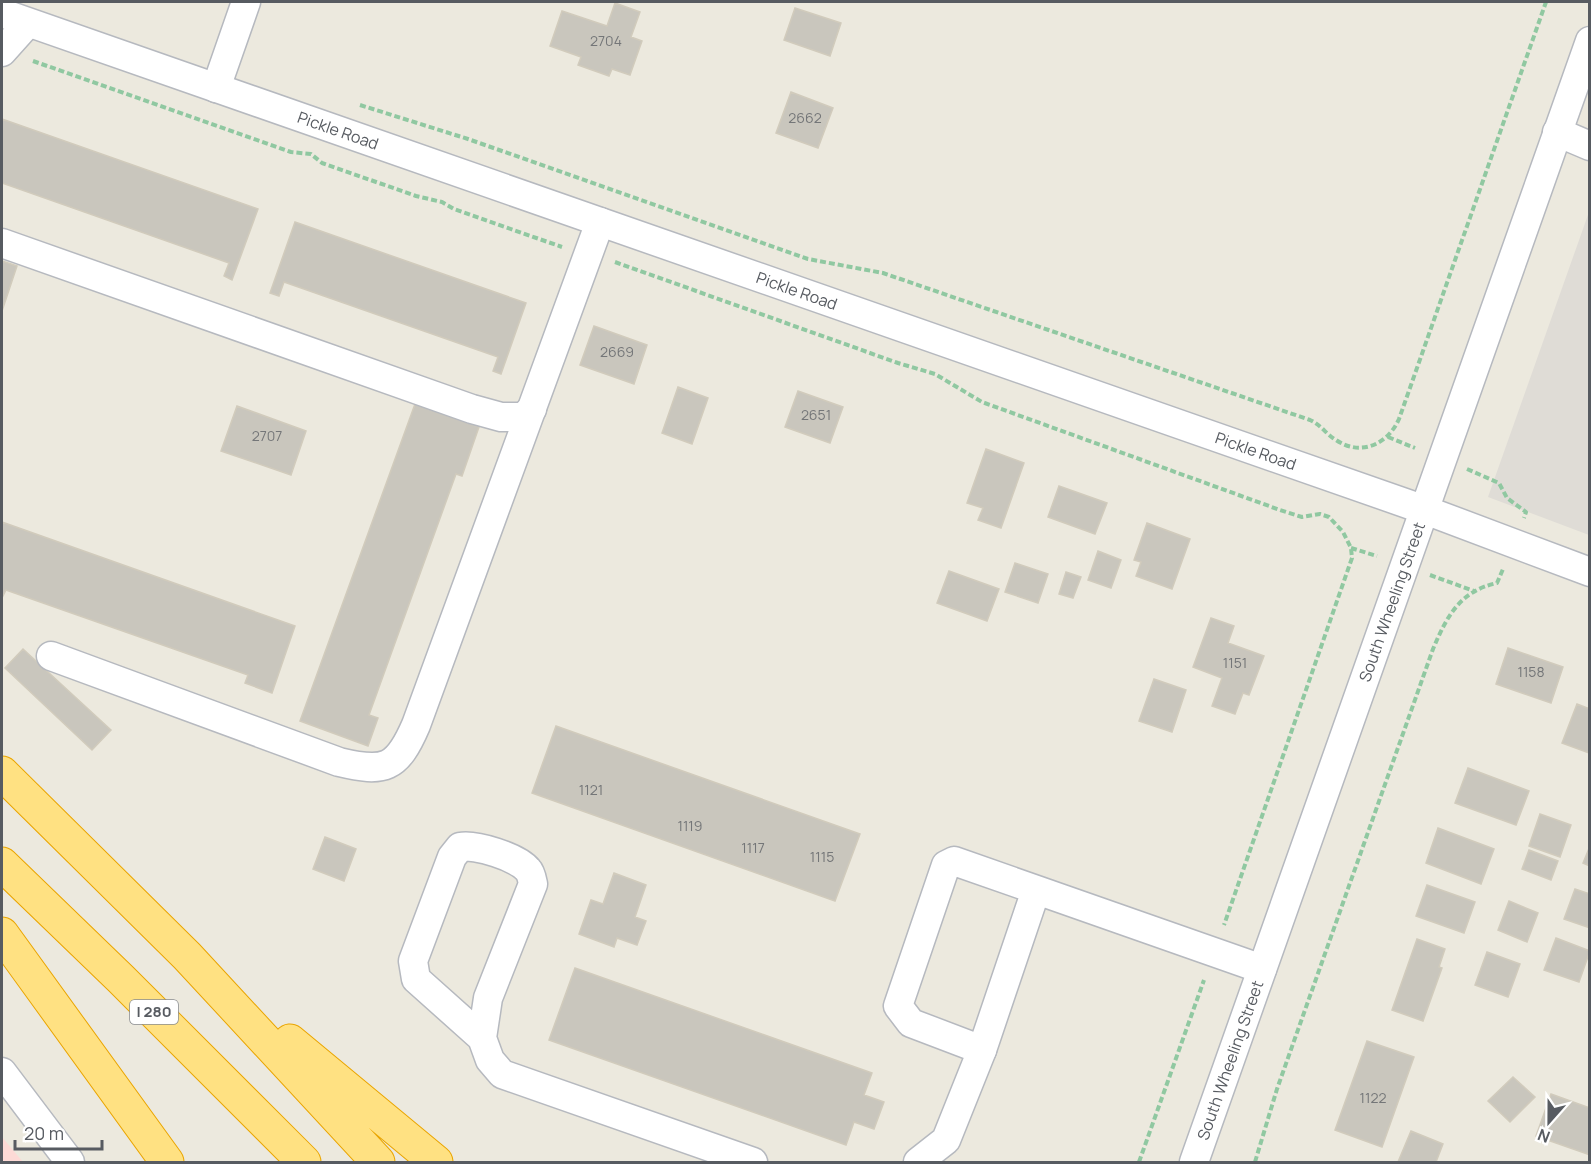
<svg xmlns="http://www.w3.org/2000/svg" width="1591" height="1164" font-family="Manrope,sans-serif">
  <rect width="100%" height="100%" fill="#ece9de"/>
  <path fill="#dfdcd6" d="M1589,212V535L1488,497Z"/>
  <path fill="#fddad6" d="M2,1137L23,1162H2Z"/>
  <path fill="#c9c6bd" stroke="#d1cbbc" stroke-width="1.5" d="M615,3L640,12L631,37L642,41L630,75L612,69L609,76L578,65L581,57L550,46L562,11L607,26Z
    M795,8L841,23L830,56L784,40Z
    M791,92L833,108L818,148L776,133Z
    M2,119L258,209L232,280L224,276L229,263L2,183Z
    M295,222L526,303L501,374L493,371L498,357L284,282L279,296L270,293Z
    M2,261L17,266L2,311Z
    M594,326L647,345L634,384L580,365Z
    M678,387L708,398L692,444L662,433Z
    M798,391L843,407L830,443L785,427Z
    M415,404L479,427L462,476L456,474L369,715L378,718L368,746L300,721Z
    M237,406L306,431L291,475L221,451Z
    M986,449L1024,463L1001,528L978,520L983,508L967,503Z
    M1059,486L1107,503L1095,534L1048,517Z
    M2,522L295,626L272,693L245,683L248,675L6,590L2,598Z
    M1147,523L1190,539L1172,589L1136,576L1141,562L1134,560Z
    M1098,551L1121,560L1111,588L1088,580Z
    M1015,563L1048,574L1038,603L1005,592Z
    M949,571L999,589L987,621L937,603Z
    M1066,572L1081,577L1073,598L1059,594Z
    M1211,618L1234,626L1228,643L1264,656L1249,695L1243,693L1235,714L1212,706L1222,678L1193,667Z
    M1508,648L1563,667L1551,703L1496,684Z
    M23,649L111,730L92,750L5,668Z
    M1154,679L1186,690L1172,732L1139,721Z
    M1577,704L1590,709L1589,753L1562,743Z
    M556,726L860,834L835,901L532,793Z
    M1468,768L1529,791L1516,825L1455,803Z
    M1540,814L1571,825L1560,857L1529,846Z
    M1438,828L1494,849L1481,884L1426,863Z
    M325,837L356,849L344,881L313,869Z
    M1590,846V866L1583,863Z
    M1529,850L1558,861L1551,880L1522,869Z
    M614,873L646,885L635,917L646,921L637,945L617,938L614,947L579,934L591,900L603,904Z
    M1427,885L1475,902L1464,933L1416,916Z
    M1575,889L1590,894V928L1564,919Z
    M1509,901L1538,913L1527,942L1498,930Z
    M1556,938L1590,951L1579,982L1544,970Z
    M1417,939L1445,949L1439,967L1442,968L1423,1021L1392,1010Z
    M1487,952L1520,964L1508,997L1475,985Z
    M575,968L872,1073L864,1095L884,1102L874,1129L854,1122L846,1145L549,1040Z
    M1367,1041L1414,1057L1382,1147L1335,1130Z
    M1513,1077L1535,1097L1510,1122L1488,1101Z
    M1551,1094L1590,1108V1155L1536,1136Z
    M1411,1131L1443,1144L1436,1162H1398Z"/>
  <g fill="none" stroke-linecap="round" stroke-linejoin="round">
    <defs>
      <g id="minor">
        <path id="s1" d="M2,13L1425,510L1590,572"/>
        <path d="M2,52L28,23"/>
        <path d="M216,88L246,2"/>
        <path d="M1557,132L1590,146"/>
        <path d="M2,243L472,409L501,417H523L532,409"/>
        <path d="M51,656L339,762C385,773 397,769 416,725L600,222"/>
        <path d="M1036,890L982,1050L911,1023L898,1006L946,865L954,861L1262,969"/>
        <path d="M482,1038L488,998L533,884C532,879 531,873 528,870C518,857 475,844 460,847L452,857L413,961L416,979L482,1038L490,1060L502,1074L753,1162"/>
        <path d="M2,1072L70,1162"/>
        <path d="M918,1162L946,1140L982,1050"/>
        <path id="s2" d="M1194,1162L1590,41"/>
      </g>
      <path id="highway" d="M2,773L187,956L378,1162
        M2,864L121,979L304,1162
        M2,934L167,1162
        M290,1041L436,1162"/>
    </defs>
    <use href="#minor" stroke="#b6b9bf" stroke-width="31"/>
    <use href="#highway" stroke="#eaa500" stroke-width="35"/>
    <path stroke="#90c8a1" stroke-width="4" stroke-dasharray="6 3" stroke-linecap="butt" d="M33,61L291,152L311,154L322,163L416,196L442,202L454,209L562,247
      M360,105L468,139L808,259L883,273L1310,420C1321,425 1326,434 1336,440C1361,457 1388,444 1399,419L1546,2
      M615,262L898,363L935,374L982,402L1280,510L1302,517L1320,514L1329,517L1343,532L1351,548L1352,558L1224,925
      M1388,437L1415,448
      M1467,469L1499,483L1507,498L1526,512L1524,518
      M1351,548L1377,556
      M1430,575L1474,591
      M1139,1162L1204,980
      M1255,1162L1277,1089L1433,649C1447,616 1460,591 1497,583L1503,569"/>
    <use href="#minor" stroke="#fff" stroke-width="28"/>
    <use href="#highway" stroke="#ffe182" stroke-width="33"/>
  </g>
  <g text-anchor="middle" stroke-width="4.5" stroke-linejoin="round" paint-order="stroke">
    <g font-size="14" fill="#747678">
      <text x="606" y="46">2704</text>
      <text x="805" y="123">2662</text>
      <text x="617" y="357">2669</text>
      <text x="816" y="420">2651</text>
      <text x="267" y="441">2707</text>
      <text x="1235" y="668">1151</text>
      <text x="1531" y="677">1158</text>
      <text x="591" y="795">1121</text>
      <text x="690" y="831">1119</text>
      <text x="753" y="853">1117</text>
      <text x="822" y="862">1115</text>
      <text x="1373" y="1103">1122</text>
    </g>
    <rect fill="#fff" stroke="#898c90" stroke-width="1.5" x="130" y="1000" width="48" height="24" rx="4.5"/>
    <g font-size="15" font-weight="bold" fill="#575b61">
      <text x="154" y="1017">I 280</text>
    </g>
    <g font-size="16" fill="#575b61" stroke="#fff">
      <text dy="6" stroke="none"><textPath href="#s1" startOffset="356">Pickle Road</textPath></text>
      <text dy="6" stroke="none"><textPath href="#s1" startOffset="842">Pickle Road</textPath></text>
      <text dy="6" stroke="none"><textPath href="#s1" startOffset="1328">Pickle Road</textPath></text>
      <text dy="6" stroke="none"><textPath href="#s2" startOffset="594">South Wheeling Street</textPath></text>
      <text dy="6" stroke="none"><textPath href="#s2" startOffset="108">South Wheeling Street</textPath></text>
    </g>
  </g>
  <rect width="1591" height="1164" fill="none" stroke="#575b61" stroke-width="6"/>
  <g transform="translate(1549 1122) rotate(201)" stroke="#ffffff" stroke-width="4.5" paint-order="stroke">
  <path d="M0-4.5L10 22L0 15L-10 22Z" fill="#575b61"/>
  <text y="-9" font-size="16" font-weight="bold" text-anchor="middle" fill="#575b61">N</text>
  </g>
  <path d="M15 1140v9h87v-9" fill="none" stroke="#575b61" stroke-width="3"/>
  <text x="24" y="1140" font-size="18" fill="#575b61" stroke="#ffffff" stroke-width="4.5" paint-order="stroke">20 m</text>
</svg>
